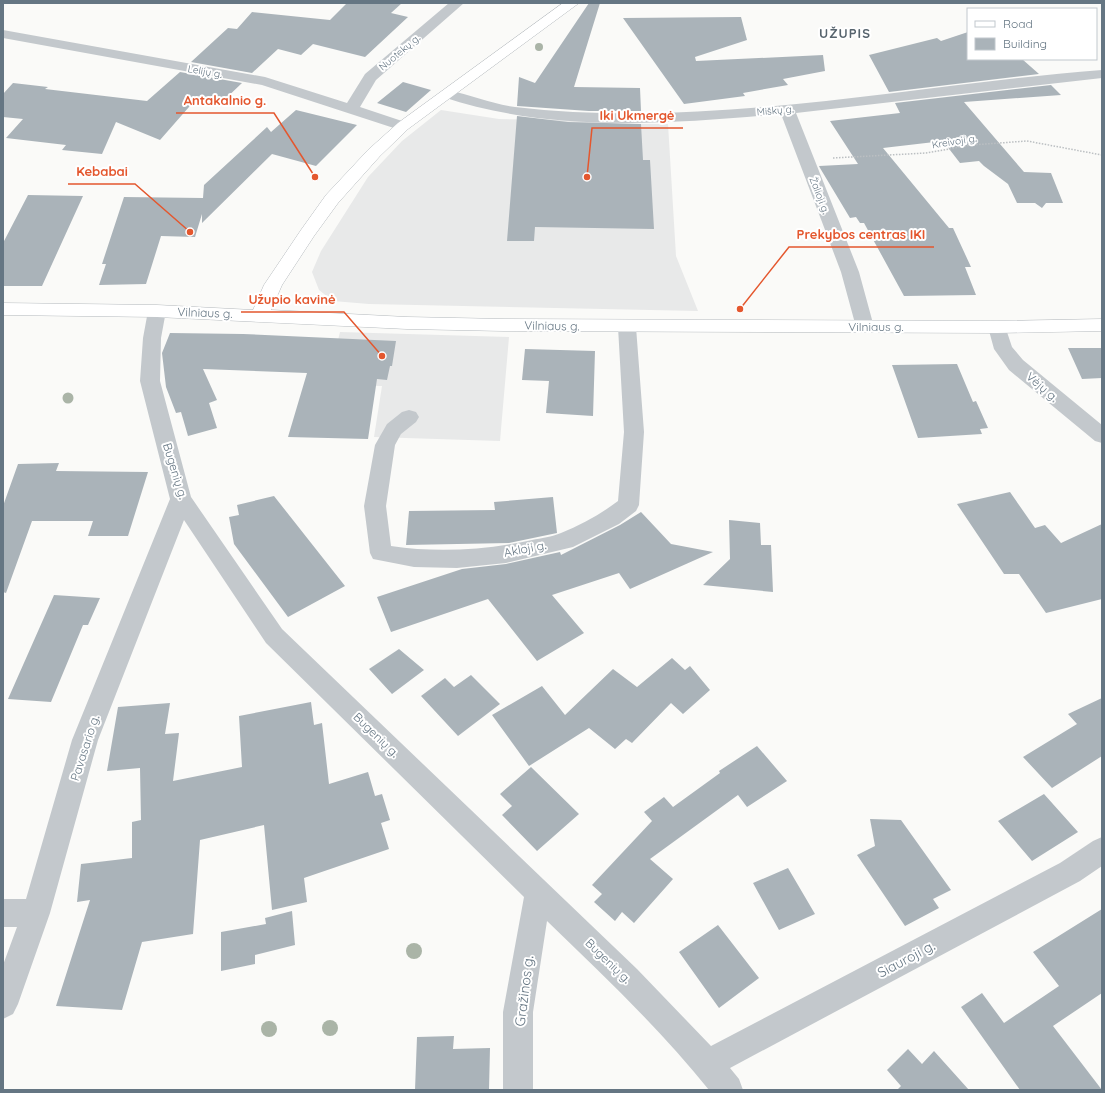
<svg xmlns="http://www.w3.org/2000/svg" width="1105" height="1093" font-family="Quicksand,sans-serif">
  <rect width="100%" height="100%" fill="#fafaf8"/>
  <path fill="#e8e9e9" d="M441,110L499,119L567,120L620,124H668L676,256L698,311L369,304L333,301L319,290L312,272L321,251L368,177L402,141Z
    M340,332L509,337L500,441L374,437L382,386L327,385Z"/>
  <path fill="#aab3b9" d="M347,3H402L391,13L408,17L365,57L313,44L301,55L278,49L252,73L191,62L228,28L237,29L252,12L330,20Z
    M589,3H600L574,87L640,88L641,111H589L517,106L519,77L535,83Z
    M741,17L747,40L695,57L696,61L823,55L825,71L783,79L788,85L743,93L745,96L684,104L623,18Z
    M968,32V59H1022L1039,74L889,92L869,55L937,38L941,41Z
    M180,72L242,83L220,104L196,99L160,140L116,122L102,154L62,150L66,145L6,138L23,119L3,117V94L13,83L48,87L45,89L147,101Z
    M403,82L431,90L406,112L377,103Z
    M1051,85L1061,95L964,102L1024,172L1051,173L1063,203H1046L1042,208L1035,203H1017L1008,184L984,166L979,161L960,163L943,141L883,148L949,228H953L971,267H965L976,295L904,296L864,223H860L856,217L850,218L820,168L819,166L858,164L830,121L900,113L895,103Z
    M296,110L357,125L316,166L272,154L202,223V214L195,237L161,236L146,284L99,285L106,264H102L124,197L203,198L204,185L267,127L271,132Z
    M517,116L568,122L641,124L643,160H650L654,229L535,227L534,241H507Z
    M28,195L83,196L42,286H3V243Z
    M170,333L243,334L396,341L392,366H390L387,380L377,379L368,439L288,437L307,373L203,369L217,400L209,403L217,428L188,436L181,412L176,413L166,387L162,353Z
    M1068,348H1102V378L1082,379Z
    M525,349L595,351L593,416L546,413L549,381L522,380Z
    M957,364L973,402L976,401L988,428L980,429L982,434L918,438L892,365Z
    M59,463L56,471L148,472L128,536H88L93,521H32L6,593L3,592V506L18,464Z
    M1010,492L1035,528L1045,525L1061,543L1102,524V599L1046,613L1019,574H1004L957,504Z
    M274,496L345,586L288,617L234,544L229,517L239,515L237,505Z
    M553,497L557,533L509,543L406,545L409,511L495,510L494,502Z
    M641,512L671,544L713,552L630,589L619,573L552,595L584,633L537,661L488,599L391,632L377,597L462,569L506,564L560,552L561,555L620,525Z
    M729,520L760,523L761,545H771L773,592L703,585L730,559Z
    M54,595L100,598L88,625H83L51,702L8,699Z
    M399,649L424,670L392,694L369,669Z
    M672,658L685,670L690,666L710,690L683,714L671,703L632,743L626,739L615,749L589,728L529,766L492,715L542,686L565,715L613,669L637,687Z
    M471,675L500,704L458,736L421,696L445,678L454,687Z
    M1102,698V756L1052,788L1023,757L1077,724L1068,714Z
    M311,702L314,725L322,723L329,784L368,772L375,796L382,794L390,820L381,823L389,849L304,878L307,902L272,910L264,825L200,840L193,934L142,942L122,1010L56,1006L90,900L77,902L81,864L132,858V822L141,820L140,768L107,771L118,707L170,703L165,734L179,733L173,781L242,767L239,716Z
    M757,746L787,781L747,807L738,795L650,859L673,879L634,923L622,912L615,921L594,902L602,894L592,885L652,821L644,812L664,797L673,807L720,773L719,771Z
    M531,767L579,814L537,851L502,815L512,806L500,794Z
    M1044,794L1078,832L1032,861L998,821Z
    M870,819L901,820L951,890L933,899L939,908L905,926L857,855L875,846Z
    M788,868L815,914L779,930L753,883Z
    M1102,909V993L1053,1026L1102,1090H1020L961,1007L982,993L1004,1023L1059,986L1033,952Z
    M292,911L295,945L255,955V964L221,971V932L266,924L265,918Z
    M718,925L759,978L719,1008L679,952Z
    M454,1036L453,1049L490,1048L489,1090H415L417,1037Z
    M908,1049L922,1064L934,1051L969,1090H897L901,1086L887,1070Z"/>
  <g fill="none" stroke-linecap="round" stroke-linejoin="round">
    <defs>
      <path id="primary" d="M563,3H579L408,129L380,156L338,203L314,236L282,285L271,310L407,317L504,319L997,321L1102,319V331L997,333L504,331L407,329L157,317L3,315V303L157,305L253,310L264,285L301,230L326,195L368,150L398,123Z"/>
    </defs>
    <use href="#primary" stroke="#b5babe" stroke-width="1"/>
    <path stroke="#bbbfc2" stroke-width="1.5" stroke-dasharray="1.5 1.5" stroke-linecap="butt" d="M833,158L926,153L972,145L1027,141L1102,155"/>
    <path fill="#c3c8cc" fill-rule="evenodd" d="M449,3H464L376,80L360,107L408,123L411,126L408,129L403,131L262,85L3,38V30L265,77L347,103L365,74Z
      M1102,70V78L796,113L859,272L874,327L872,331L865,333L858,331L856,327L841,272L781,114C669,124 551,133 443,97L441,94L443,91L448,90C471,95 492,104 515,107C711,130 907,85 1102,70Z
      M157,305L163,307L166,311L161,338L160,381L191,497L282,629L637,969L711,1046L1060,863L1093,841L1102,837V866L1080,881L730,1068L739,1079L743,1090H709C660,1029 603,975 547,921L533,1012V1090H503V1012L524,897L266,643L184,520L98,740L50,913L18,1004L13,1014L3,1019V965L17,927H3V899H26L72,740L170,499L140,381L143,338L148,311L151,307Z
      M627,321L634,323L636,327L644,432L639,505L636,511L619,524L573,547L506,563L457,568L414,567L373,559L370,553L364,506L375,445L387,424L402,412L409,410L416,412L419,417L416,422L401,434L395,445L386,506L391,546C438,553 485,550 532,540C541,538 552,537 561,533C581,525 601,514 618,501L624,432L618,327L620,323Z
      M997,321L1004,323L1012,347L1023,360L1102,425V443L1095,441L1009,370L994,349L988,327L990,323Z"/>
    <use href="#primary" fill="#fff" fill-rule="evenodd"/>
  </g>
  <g fill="#aab4a7">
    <circle cx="539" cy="47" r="4"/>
    <circle cx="68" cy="398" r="5.5"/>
    <circle cx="414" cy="951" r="8"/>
    <circle cx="330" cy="1028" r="8"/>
    <circle cx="269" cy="1029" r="8"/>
  </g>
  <g text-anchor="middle" stroke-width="4" stroke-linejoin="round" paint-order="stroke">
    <g font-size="10" fill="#657683" stroke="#fff">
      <text transform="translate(399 52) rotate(-40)" y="4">Nuotekų g.</text>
      <text transform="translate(205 71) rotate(10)" y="4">Lelijų g.</text>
      <text transform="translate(775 110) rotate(-5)" y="4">Miškų g.</text>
      <text transform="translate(954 141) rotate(-9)" y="4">Kreivoji g.</text>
      <text transform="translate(820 195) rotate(69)" y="4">Žalioji g.</text>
    </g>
    <g font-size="12" fill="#657683" stroke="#fff">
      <text transform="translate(205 313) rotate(2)" y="4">Vilniaus g.</text>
      <text transform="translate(552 326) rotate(1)" y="4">Vilniaus g.</text>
      <text x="876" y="331">Vilniaus g.</text>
      <text transform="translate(1042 387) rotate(41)" y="4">Vėjų g.</text>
      <text transform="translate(175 471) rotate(73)" y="4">Bugenių g.</text>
      <text transform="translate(525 549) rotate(-11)" y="4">Akloji g.</text>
      <text transform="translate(376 735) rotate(44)" y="4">Bugenių g.</text>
      <text transform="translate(85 748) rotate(-72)" y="4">Pavasario g.</text>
      <text transform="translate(608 961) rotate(44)" y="4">Bugenių g.</text>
    </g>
    <g font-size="13" font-weight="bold" letter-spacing="1" fill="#57646e" stroke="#fff">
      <text x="845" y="38">UŽUPIS</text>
    </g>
    <g font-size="14" fill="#657683" stroke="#fff">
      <text transform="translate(906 959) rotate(-28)" y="5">Siauroji g.</text>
      <text transform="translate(524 991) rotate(-83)" y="5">Gražinos g.</text>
    </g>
  </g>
  <path fill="none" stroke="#e4572e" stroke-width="1.5" d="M315 177L274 113H176M587 177L592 128H683M190 232L135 184H68M740 309L789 247H934M382 356L344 312H241"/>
  <g fill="#e4572e" stroke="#fff" stroke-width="1.5">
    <circle cx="315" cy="177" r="4"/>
    <circle cx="587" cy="177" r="4"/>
    <circle cx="190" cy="232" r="4"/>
    <circle cx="740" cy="309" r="4"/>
    <circle cx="382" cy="356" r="4"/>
  </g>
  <g font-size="13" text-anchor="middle" font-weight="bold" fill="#e4572e" stroke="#fff" stroke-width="4" stroke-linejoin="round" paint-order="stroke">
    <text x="225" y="105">Antakalnio g.</text>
    <text x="637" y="120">Iki Ukmergė</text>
    <text x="102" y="176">Kebabai</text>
    <text x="861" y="239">Prekybos centras IKI</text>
    <text x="292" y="304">Užupio kavinė</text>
  </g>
  <rect width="1105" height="1093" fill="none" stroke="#657683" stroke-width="8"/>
  <rect x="967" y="8" width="130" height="52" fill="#ffffff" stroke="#c1c8cd"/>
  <rect x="975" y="21" width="20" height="6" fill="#ffffff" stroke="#c1c8cd"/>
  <text x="1003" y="28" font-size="12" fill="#657683">Road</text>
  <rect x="975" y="38" width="20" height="12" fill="#aab3b9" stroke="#c1c8cd"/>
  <text x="1003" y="48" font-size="12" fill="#657683">Building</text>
</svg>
